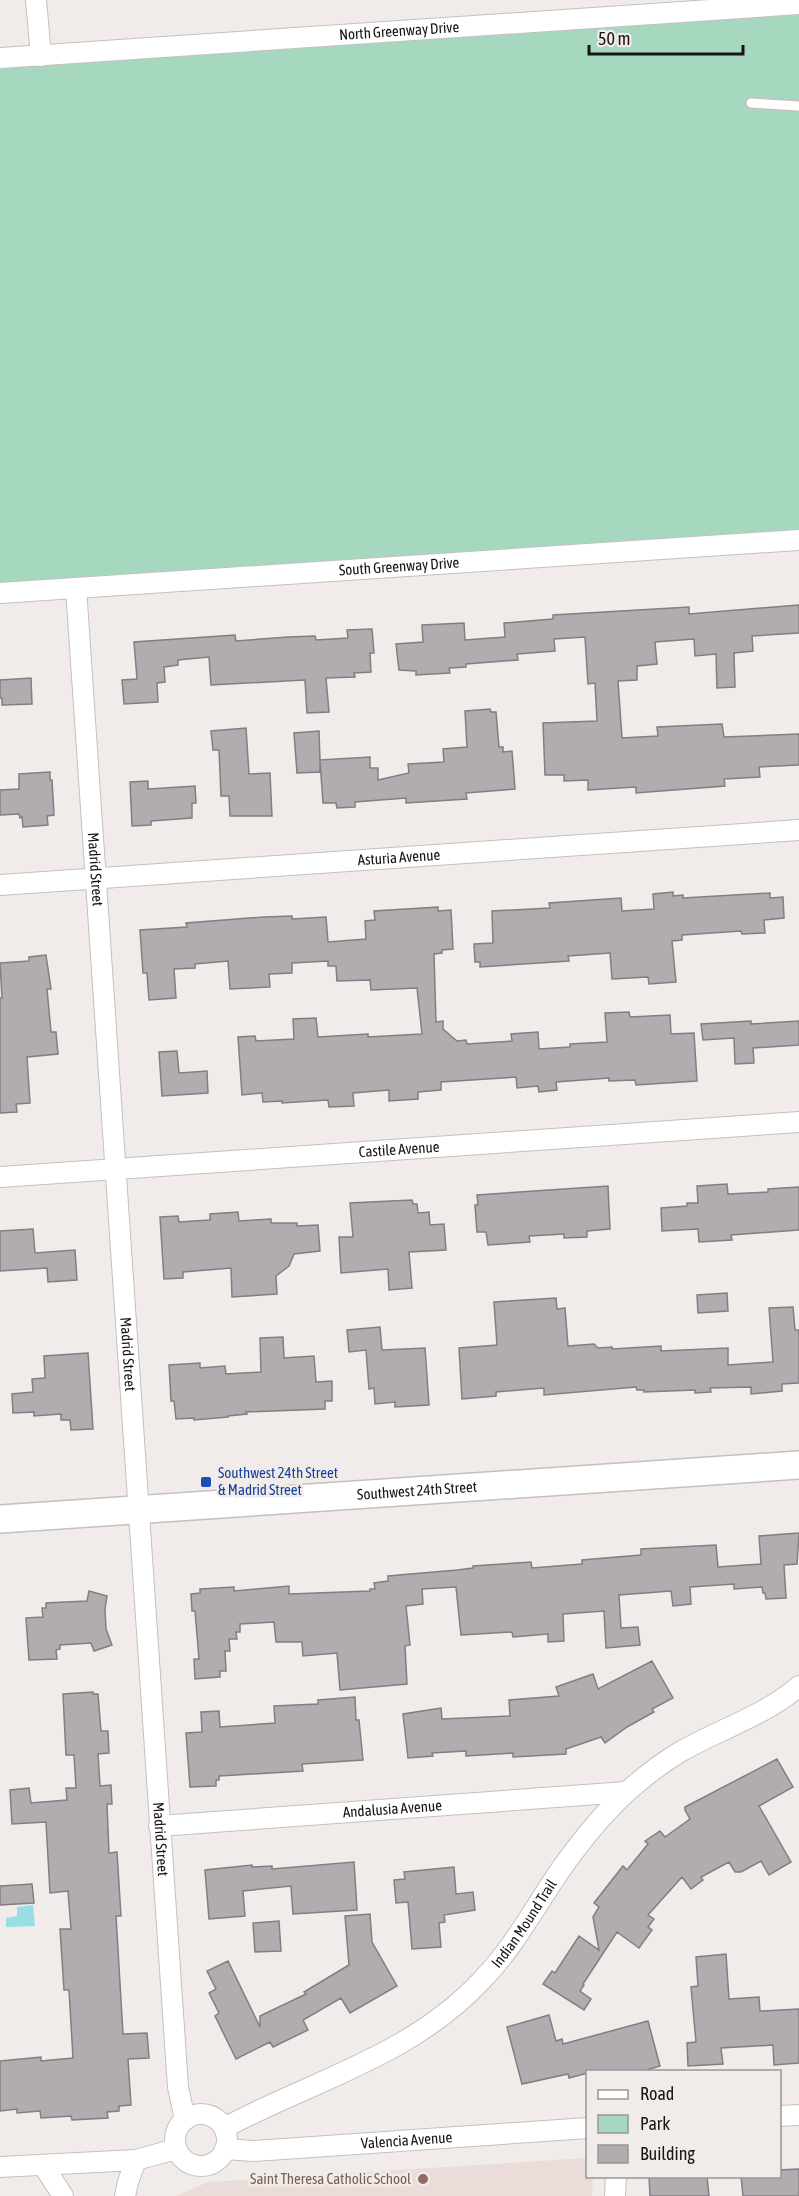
<svg xmlns="http://www.w3.org/2000/svg" width="799" height="2196" font-family="'Asap Condensed',sans-serif">
  <rect width="100%" height="100%" fill="#f1ecea"/>
  <path fill="#eaddd9" d="M587,2158L588,2176L593,2177L592,2196H176L208,2182Z"/>
  <path fill="#a6d8c0" d="M799,11V531L0,584V66Z"/>
  <path fill="#97dfe4" d="M33,1905L35,1926L6,1927V1918L17,1916V1907Z"/>
  <path fill="#b0acaf" stroke="#827e81" stroke-width="1.5" d="M799,605V633L752,636L753,651L734,653L735,687L717,688L716,654L695,656L694,639L655,642L657,664L637,666V680L618,681L622,738L658,736L657,727L722,724L724,737L799,734V765L759,767L760,777L724,779L725,786L636,793V787L588,790V780L564,781V775H545L543,723L597,721L595,683L588,684L585,637L554,639L555,651L517,654L518,660L466,664V667L449,668L450,673L416,675V671L399,670L396,644L423,642L422,625L464,623L465,640L505,637L504,623L553,619V615L689,607V614Z
    M372,629L374,653H370L371,672L354,673L355,677L326,678L329,712L307,713L305,680L211,685L209,657L178,660V665L164,667L165,682L157,683L158,702L124,704L122,680L137,679L134,642L235,635L236,641L288,637L315,636L316,640L348,638L347,630Z
    M31,678L32,704L2,705V698H0V680Z
    M490,709L491,712H496L499,747H503V752L512,751L515,789L466,793L467,799L406,803V798L355,802V807L337,808L336,803H323L320,761V772L297,773L294,733L319,731L320,760L370,757V768H378V780L409,773L408,764L444,762L443,749L467,747L465,711Z
    M246,728L249,774L270,773L272,816H230L229,796H221L219,750H213L211,731Z
    M50,772V780H52L54,815L47,816L48,825L23,827L22,817L20,818L19,814L0,815V790L19,789V774Z
    M148,781V789L195,786L196,803H192V818L151,821V825L132,826L130,782Z
    M673,892V896L683,895V898L770,893V898L783,897L784,918L764,920L765,933L742,934L741,931L682,935V940L672,941L676,982L649,984L648,977L612,979L610,953L568,956L569,961L480,967V962H475L474,944L493,943L492,911L550,908L549,903L621,898L622,911L654,909L653,894Z
    M438,907V911L451,910L453,949L442,950V953L434,954L436,1022L443,1021V1029L457,1041L466,1040L467,1044L512,1041L511,1034L538,1032L539,1049L570,1047V1044L607,1042L605,1013L629,1012L630,1017L670,1015L671,1034L694,1033L697,1081L636,1085L635,1080L609,1081V1078L556,1082L557,1090L539,1092L538,1086L517,1088L516,1077L441,1082V1090L418,1092V1099L389,1101V1090L353,1093L354,1106L329,1107L328,1100L282,1103V1101L263,1102L262,1093L242,1095L238,1037L255,1036L256,1041L294,1039L293,1019L316,1018L318,1037L368,1034V1037L422,1034L417,988L371,990L370,980L337,981L336,966H328V961L292,963V973L269,974L270,987L230,989L228,961L195,964V968L174,969L176,998L149,1000L147,973H143L140,930L187,927L186,923L264,917L292,916V919L326,917L328,942L366,939L365,921L375,920L374,911Z
    M46,955L51,989H47L51,1032H56L58,1054L27,1057L30,1103L16,1104L17,1112L0,1113V998H2L0,963L29,961V957Z
    M751,1021V1024L799,1021V1045L753,1048L754,1063L735,1064L734,1038L703,1040L701,1024Z
    M177,1051L179,1073L207,1071L208,1093L162,1096L159,1052Z
    M727,1184L728,1194L768,1192V1189L799,1187V1230L731,1235L732,1240L699,1242L698,1229L662,1231L661,1208L687,1206V1203H698L697,1186Z
    M608,1186L610,1229L587,1231V1237L564,1238V1234L529,1236L530,1242L488,1245L486,1232H477L475,1205H478L477,1195Z
    M412,1200L413,1204H417L418,1213L429,1212L430,1225L444,1224L446,1250L409,1252L412,1288L389,1290L388,1269L341,1273L339,1237H353L350,1203Z
    M238,1212L239,1221L271,1219V1223H297V1226L318,1225L320,1251L294,1254L289,1266L276,1276L277,1294L232,1297L231,1268L183,1272V1278L164,1279L160,1217L178,1216L179,1222L210,1220V1214Z
    M33,1229L35,1253L75,1250L77,1280L48,1282L47,1268L0,1271V1231Z
    M727,1293L728,1311L698,1313L697,1295Z
    M556,1298L557,1309L565,1308L568,1346L594,1344L598,1348L612,1347V1349L661,1346V1351L728,1348V1365L773,1362L769,1308L793,1307L795,1330H799V1383L782,1384V1391L751,1394V1387L710,1388L711,1392L695,1393V1390L644,1392V1390H637L636,1387L544,1395V1388L496,1392V1396L462,1399L459,1348L497,1345L494,1302Z
    M380,1327L382,1350L425,1348L429,1405L395,1407V1402L375,1404L374,1388L369,1389L366,1350L349,1352L347,1330Z
    M283,1337L284,1358L314,1356L316,1382L332,1381V1401H325V1409L246,1412L247,1414L228,1416V1417L194,1420V1418L176,1419L174,1401H171L169,1365L200,1363V1368L225,1366L226,1374L261,1372L260,1338Z
    M88,1353L93,1429L71,1430L70,1420H61V1414L34,1416V1412L13,1413L12,1394L33,1392L32,1379L45,1378L44,1356Z
    M799,1533L797,1564L784,1565L786,1598L766,1599L765,1593H763L762,1587L734,1589V1584L690,1587L691,1604L673,1606L671,1591L619,1595L621,1628L638,1627L640,1645L606,1648L604,1611L563,1614L564,1641L548,1642V1634L513,1637L512,1632L461,1635L456,1587L422,1589L423,1604L406,1606L410,1645L405,1646L407,1684L340,1690L337,1653L303,1656L302,1642H276L274,1622L240,1624V1632H236L237,1639H229L230,1651H225L226,1671H220V1677L195,1679L194,1659H199L195,1611H192L191,1594L200,1593V1589L234,1587V1591L289,1586V1594L370,1591V1589H375L374,1583L388,1581V1576L457,1570L473,1568V1566L531,1562L532,1568L582,1564V1560L641,1555V1549L716,1545L718,1567L761,1564L759,1536Z
    M89,1591L107,1596L105,1609L106,1629L112,1645L94,1651L91,1643L60,1645V1649L56,1650L57,1659L29,1660L26,1618L43,1617L42,1608H46V1603L87,1601Z
    M652,1661L673,1698L652,1709L654,1712L627,1727L605,1743L601,1737L566,1749V1754L513,1757V1753L466,1756V1751L432,1753L433,1756L408,1758L403,1714L441,1708L442,1719L510,1716L509,1700L559,1696L556,1687L593,1674L598,1689Z
    M93,1692V1694H98L101,1731H108L109,1753L98,1754L100,1786L111,1785L112,1804H107L109,1853L117,1852L121,1916H116L123,2034L147,2033L149,2058L128,2059L131,2105L119,2106V2111L107,2112L108,2118L72,2120L71,2116L41,2118L40,2111L17,2113V2109L0,2111V2061L41,2057V2061L73,2058L69,1990H64L60,1929H71L68,1891L50,1893L46,1822L12,1824L10,1790L29,1788L31,1803L67,1800L66,1788H76L74,1755H66L63,1694Z
    M355,1697L356,1720H359L363,1760L302,1764L303,1771L219,1776V1780H216V1786L190,1787L186,1733L202,1732L201,1712L219,1711L220,1727L275,1723L274,1706L318,1704V1700Z
    M777,1759L793,1787L759,1806L791,1862L769,1875L761,1861L741,1872H735L729,1862L701,1877L703,1880L691,1889L682,1877L648,1915L654,1919L648,1927L652,1930L639,1948L617,1932L583,1984L584,1985L580,1991L591,1999L584,2010L543,1984L552,1971L555,1973L579,1936L599,1950L593,1917L599,1907L594,1903L623,1866L627,1870L648,1844L645,1841L660,1831L665,1837L690,1819L685,1810V1807Z
    M354,1862L357,1910L293,1914L291,1886L243,1891L245,1916L209,1919L205,1870L252,1865V1867L272,1866V1869Z
    M454,1867L456,1894L473,1892L475,1910L444,1915L445,1922L439,1923L441,1947L412,1949L408,1902L396,1903L394,1880L405,1879L404,1872Z
    M32,1884L34,1903L0,1905V1886Z
    M370,1914L372,1942L397,1986L350,2013L341,1998L303,2020L308,2030L273,2047L270,2042L236,2059L215,2016L219,2013L209,1993L216,1989L207,1971L228,1961L260,2027V2016L306,1994L304,1992L349,1965L345,1916Z
    M279,1921L281,1951L255,1952L253,1923Z
    M726,1954L729,1999L759,1997L760,2011L799,2009V2063L774,2065L773,2045L721,2048L723,2064L688,2066L687,2043L696,2042L691,1987L698,1986L696,1957Z
    M549,2015L556,2041L562,2039L563,2044L648,2021L660,2066L640,2072H588V2073L569,2078L568,2074L522,2084L507,2027Z
    M799,2169V2196H743L741,2176H780V2170Z
    M649,2176H707L709,2196H650Z"/>
  <g fill="none" stroke-linecap="round" stroke-linejoin="round">
    <defs>
      <path id="lane" d="M751,103L799,106"/>
      <g id="street">
        <path d="M36,0L41,56"/>
        <path id="s1" d="M0,58L799,4"/>
        <path id="s2" d="M76,588C111,1088 142,1588 178,2087L185,2120"/>
        <path id="s3" d="M0,593L799,540"/>
        <path id="s4" d="M0,885L799,830"/>
        <path id="s5" d="M0,1177L799,1122"/>
        <path id="s6" d="M159,1826L626,1792"/>
        <circle cx="201" cy="2140" r="26"/>
        <path d="M780,2116L799,2115"/>
        <path id="s7" d="M224,2128C313,2080 410,2057 482,1980C514,1947 535,1907 561,1869C583,1838 607,1808 636,1784C650,1772 665,1761 680,1752C720,1729 764,1716 799,1686"/>
        <path id="s8" d="M225,2149L254,2151L588,2128"/>
        <path d="M43,2165L63,2196"/>
        <path d="M0,2167L136,2160L176,2149"/>
        <path d="M125,2196L128,2182L136,2160"/>
        <path d="M615,2196L616,2176"/>
      </g>
      <g id="secondary">
        <path id="s9" d="M0,1519L799,1465"/>
      </g>
    </defs>
    <use href="#lane" stroke="#c5c0bf" stroke-width="12"/>
    <use href="#street" stroke="#c5c0bf" stroke-width="22"/>
    <use href="#secondary" stroke="#c5c0bf" stroke-width="30"/>
    <use href="#lane" stroke="#fff" stroke-width="9"/>
    <use href="#street" stroke="#fff" stroke-width="20"/>
    <use href="#secondary" stroke="#fff" stroke-width="27"/>
  </g>
  <rect fill="#1a4fb4" stroke="#f1ecea" stroke-width="2" x="200" y="1476" width="12" height="12" rx="3"/>
  <circle fill="#8d6e63" stroke="#f1ecea" stroke-width="2" cx="423" cy="2179" r="6"/>
  <g text-anchor="middle" stroke-width="5" stroke-linejoin="round" paint-order="stroke">
    <g font-size="15" fill="#161514" stroke="#f1ecea">
      <text dy="5" stroke="none"><textPath href="#s1" startOffset="400">North Greenway Drive</textPath></text>
      <text dy="5" stroke="none"><textPath href="#s3" startOffset="400">South Greenway Drive</textPath></text>
      <text dy="5" stroke="none"><textPath href="#s4" startOffset="400">Asturia Avenue</textPath></text>
      <text dy="5" stroke="none"><textPath href="#s2" startOffset="282">Madrid Street</textPath></text>
      <text dy="5" stroke="none"><textPath href="#s5" startOffset="400">Castile Avenue</textPath></text>
      <text dy="5" stroke="none"><textPath href="#s2" startOffset="768">Madrid Street</textPath></text>
      <text dy="5" stroke="none"><textPath href="#s9" startOffset="418">Southwest 24th Street</textPath></text>
      <text dy="5" stroke="none"><textPath href="#s6" startOffset="234">Andalusia Avenue</textPath></text>
      <text dy="5" stroke="none"><textPath href="#s2" startOffset="1254">Madrid Street</textPath></text>
      <text dy="5" stroke="none"><textPath href="#s7" startOffset="370">Indian Mound Trail</textPath></text>
      <text dy="5" stroke="none"><textPath href="#s8" startOffset="182">Valencia Avenue</textPath></text>
    </g>
    <g font-size="15" fill="#164399" stroke="#f1ecea" text-anchor="start">
      <text x="218" y="1478">Southwest 24th Street<tspan x="218" dy="17">&amp; Madrid Street</tspan></text>
    </g>
    <g font-size="15" fill="#785e54" stroke="#f1ecea" text-anchor="end">
      <text x="411" y="2184">Saint Theresa Catholic School</text>
    </g>
  </g>
  <rect x="586" y="2070" width="195" height="108" fill="#f1ecea" stroke="#999694" stroke-width="1.5"/>
  <rect x="598" y="2090" width="30" height="9" fill="#ffffff" stroke="#999694" stroke-width="1.5"/>
  <text x="640" y="2100" font-size="18" fill="#161514">Road</text>
  <rect x="598" y="2115" width="30" height="18" fill="#a6d8c0" stroke="#999694" stroke-width="1.5"/>
  <text x="640" y="2130" font-size="18" fill="#161514">Park</text>
  <rect x="598" y="2145" width="30" height="18" fill="#b0acaf" stroke="#999694" stroke-width="1.5"/>
  <text x="640" y="2160" font-size="18" fill="#161514">Building</text>
  <path d="M589 45v9h154v-9" fill="none" stroke="#161514" stroke-width="3"/>
  <text x="598" y="45" font-size="18" fill="#161514" stroke="#f1ecea" stroke-width="4.5" paint-order="stroke">50 m</text>
</svg>
